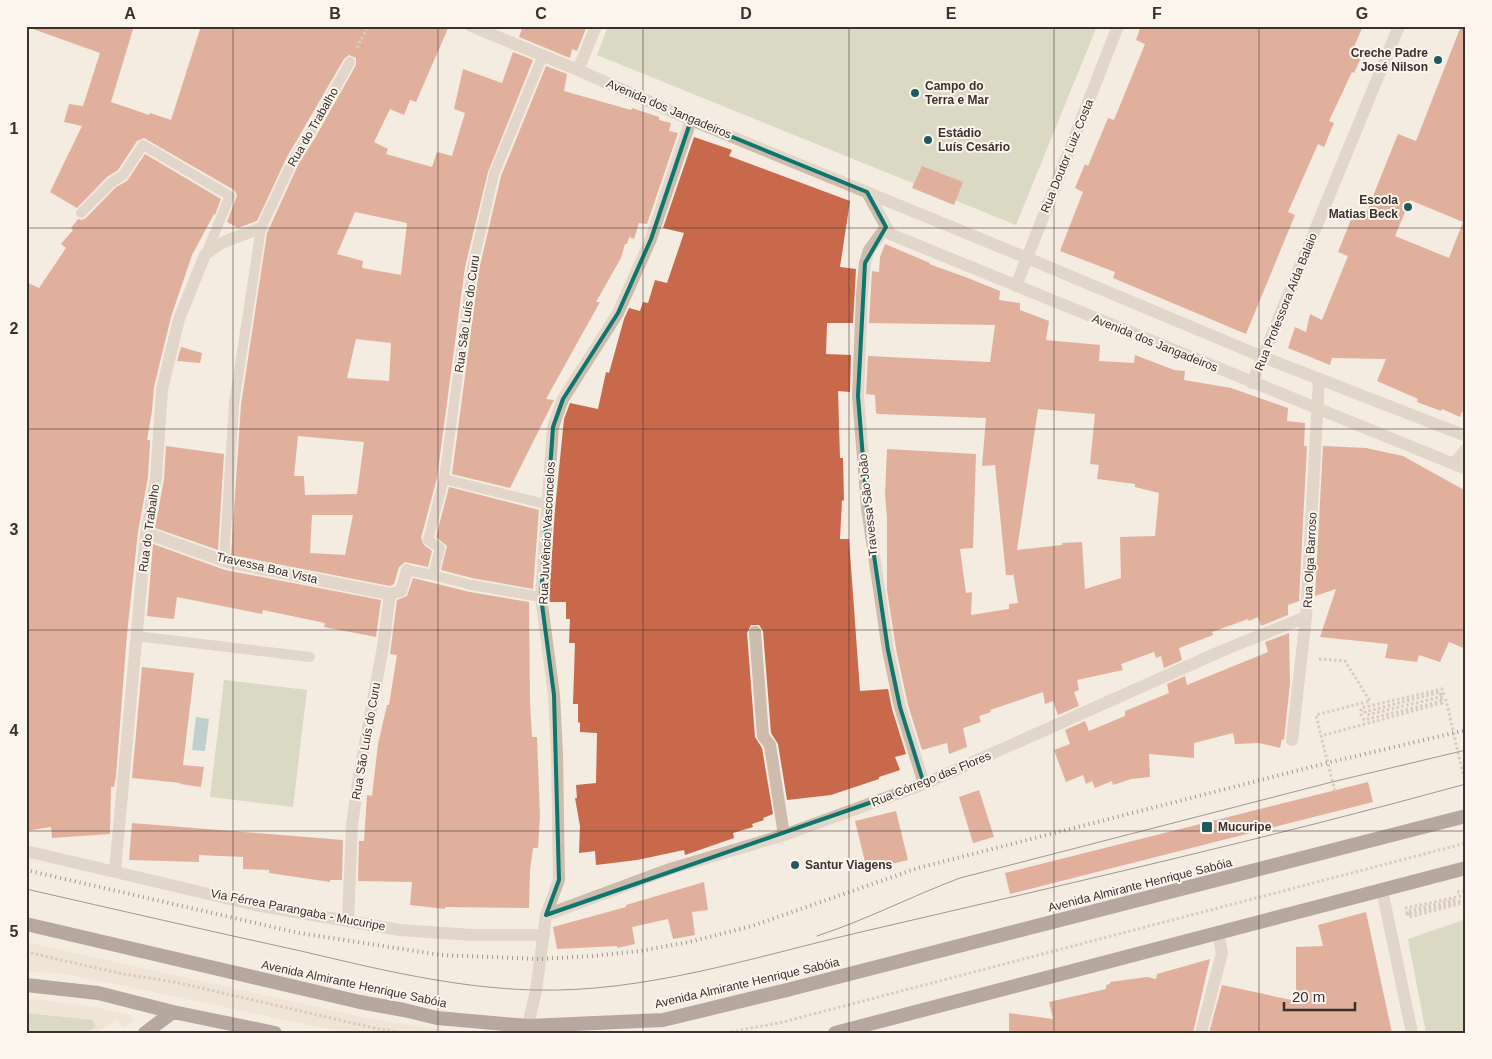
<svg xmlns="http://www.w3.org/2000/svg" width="1492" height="1059" font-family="Helvetica,sans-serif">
  <rect width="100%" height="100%" fill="#f4ebe1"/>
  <path fill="#b8c4a0" d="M608,26H1097L1016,225L597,55Z
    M224,680L307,690L293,807L210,797Z
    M1466,919V1033H1426L1408,939Z
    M26,1013L90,1019L93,1020L96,1027L87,1033H26Z"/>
  <path fill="#ecdcc8" d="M26,942L371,1019L465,1033H347L111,983L59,973L26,972Z
    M26,999L52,1001L99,1008L131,1015L133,1021L122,1028L118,1019L96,1033H87L96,1027L93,1020L26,1013Z"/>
  <path fill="#7fb0b2" d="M196,717L209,719L205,751L192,750Z"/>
  <path fill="#c8694b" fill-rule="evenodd" d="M33,26H134L111,102L149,115L150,113L171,120L201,26H449L416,102L410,100L404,115L390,109L374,142L388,149L386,154L432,167L437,152L452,156L465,113L454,109L463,69L502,83L513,52L533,60L488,172L465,267L437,478L421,538L424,545L432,551L428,567L405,562L399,567L394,584L390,586L231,555L241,405L267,233L299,163L315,138L356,65V58L349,55L344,59L287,157L257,221L238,228L227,222L236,198L237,195L234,190L144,138L137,141L118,170L107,177L77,208L50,192L82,126L64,122L69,104L83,106L100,53L33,29ZM355,212L407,223L401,275L362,268L363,261L337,254ZM356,339L391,343L389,381L347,378ZM298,436L364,442L357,494L305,495L304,476H294ZM312,515H353L345,555L310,553Z
    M523,26H587L577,51L572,49L570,58L519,37Z
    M1141,26H1363L1354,47L1364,51L1354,73L1352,72L1329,121L1334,123L1324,147L1318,144L1288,212L1295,215L1246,334L1113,278L1115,272L1060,251L1083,192L1075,188L1085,164L1088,166L1108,118L1114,120L1145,44L1136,40Z
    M1461,26H1466V413L1462,412L1460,417L1442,409L1441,411L1417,402L1418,399L1377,381L1386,359L1332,358L1330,365L1288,348L1295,327L1306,332L1310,314L1322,320L1348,256L1338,252L1354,212L1365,216L1398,134L1416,141ZM1410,200L1463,222L1449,258L1395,236Z
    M546,66L567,74L564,91L631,110L632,108L659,117V120L671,123L669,131L678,133L647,224L639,223L634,239L629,237L627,244H625L621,258L596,302H600L546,399L554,400L510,488L452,474L479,270L501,176Z
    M694,137L732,150L729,156L850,201L840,267L856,269L853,323H827L826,354L851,355L850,392L838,391L840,458H843L844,501L842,500L840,539H849L860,691L888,689L892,709L906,754L895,757L900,770L879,777V779L831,795L787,800L778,744L771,733L763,631L759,625H751L747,633L755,737L762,748L773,814L763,818L764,820L752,824L753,827L733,833L734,838L685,855L684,850L637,860L596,865L595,851L579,853L580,826L575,798H577L576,785L596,783L597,733L580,732V723L578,722V704H573L575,643H569L570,619H566V602H550L549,597L555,509L564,419L570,403L598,409L606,372L609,373L624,319L629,308L640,311L643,302L648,303L655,280L667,283L684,233L663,228Z
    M145,154L221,199L215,215L214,214L192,255L171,317L154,387L152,411L147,440H150V443L148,477L138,532L127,634L116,776L114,787H111L110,834L52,838L51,827L26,831V282L39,288L66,248L61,244L73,230L71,228L78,219L82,220L86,218L116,187L127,181Z
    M922,166L963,182L954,205L912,188Z
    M885,244L930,263L929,264L968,278L1000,291L999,300L1020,303V310L1049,321L1046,340L1100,345L1099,361L1134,363L1135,355L1174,370L1185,371L1184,380L1231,388L1288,408L1287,421L1305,423L1304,446H1307L1299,601L1288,605V615L1261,626L1258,617L1249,621L1248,619L1212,632L1213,635L1179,648L1182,660L1164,668L1161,656L1156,658L1154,652L1121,664L1123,670L1077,680L1079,690L1074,692L1079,706L1058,715L1053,701L1045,704L1043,692L990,710L991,712L979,716L981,722L963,728L967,747L949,754L947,743L922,750L908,705L896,649L887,590V517L885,495L887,449L976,454L973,548L960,549L966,593L972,592L971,615L1009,609V604L1018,603L1013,572V575H1006L995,465L982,466L986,418L878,414L876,413L875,395L866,394L868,356L990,362L995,325L869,323L872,271L879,272L880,257ZM1038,409L1095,414L1090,464L1099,465L1097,479L1135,484V487L1159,493L1155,536L1120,537L1121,578L1085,589L1082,542L1062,543V545L1017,550Z
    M181,347L202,353L200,363L177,361Z
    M166,446L224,454L218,550L155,528L164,479Z
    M1323,446L1366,448L1403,456L1466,491V649L1449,642L1440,662L1419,655L1417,662L1385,658L1388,644L1320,637L1336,589L1315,596Z
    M449,487L539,510L533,589L472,578L441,570L447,546L436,537Z
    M153,544L225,570L381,600L376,637L324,627L325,623L263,610L262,614L177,597L174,619L147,616Z
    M413,578L470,592L529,602L530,702L532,737H537L540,816L538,848H533L530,870L529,908L445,907V909L410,905L412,882L358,881L359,841H364L367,795L372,796L378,744L387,705H389L397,655L390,654L397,600L407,596Z
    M1289,633L1290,683L1284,740L1282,739L1280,748L1259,743L1235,744L1233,733L1194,743V758L1149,754L1150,777L1131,779L1113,785L1112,781L1095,788L1092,781L1086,784L1083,775L1066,782L1054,750L1070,744L1065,730L1085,721L1089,731L1125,716V711L1169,693L1167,684L1185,676L1187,685L1268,652L1265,642Z
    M142,667L194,673L183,765L204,767L201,787L180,784L181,783L132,778Z
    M1368,782L1373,802L1010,894L1005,873Z
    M979,790L994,837L973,843L959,797Z
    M896,811L908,860L867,870L855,821Z
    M132,823L343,840L342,880H330V882L269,873V870L243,869V857L199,855V862L129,860Z
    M704,882L708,910L692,912L695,935L673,939L668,919L632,927L635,944L617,948V946L557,949L553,927L626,907V905Z
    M1366,912L1392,1033H1209L1222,985L1296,1001V947L1323,946L1318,925Z
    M1210,959L1193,1033H1009V1013L1053,1019L1049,1002L1106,989V985L1110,984V982L1147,977L1156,979L1157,974Z"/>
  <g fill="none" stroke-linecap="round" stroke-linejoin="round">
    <path stroke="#b9a596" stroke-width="3" stroke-dasharray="2.5 2.5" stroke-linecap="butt" d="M357,48L368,26
      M1319,659L1345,661L1370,701L1316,715L1321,736
      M1335,791L1321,736L1442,703L1440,692L1365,712L1367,715L1444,696L1442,689L1361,708V715L1364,720L1446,700L1466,787
      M1457,892L1466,891
      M1466,895L1406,908L1407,914L1466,900
      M1455,900L1408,911L1409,917L1466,902
      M26,952L123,974L175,982L374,1028L403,1033
      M726,1033L783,1022L1466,843"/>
    <path stroke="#cdbbac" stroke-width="10" d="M81,213L112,182L123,175L143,145L230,196L206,254
      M444,479L549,505
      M224,561L234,404L261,228L293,160L309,135L350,62
      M407,570L433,575L471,585L541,597
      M433,575L440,548L428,540L444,479L472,269L494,174L543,55
      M136,636L310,657"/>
    <path stroke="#cdbbac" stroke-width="12" d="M471,26L578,70L691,120L1027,258L1263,357L1466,436
      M578,70L596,26
      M867,192L890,234L1466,469
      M886,227L869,250L865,263L862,294L858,396L867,508L888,650L900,707L924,784
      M1016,286L1118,26
      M1252,383L1399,26
      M1454,464L1466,449
      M146,533L227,562L390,594
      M755,632L763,736L770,745L784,835
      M1292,740L1306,617L1319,379
      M26,851L255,905L400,930L472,935H544
      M115,871L146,533L156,478L162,389L179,319L205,255L218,245L231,239L261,228
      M1382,890L1412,1033
      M546,915L670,869L784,835L924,784L1226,649L1306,617
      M348,921L352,824L361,765L383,647L390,594L401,591L407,570
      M526,1033L536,991L546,915L559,880L557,754L554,695L541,597L553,427L563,399L618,313L651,239L691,120
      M1201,1033L1222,953L1218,933"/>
    <path stroke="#6c584f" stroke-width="14" d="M26,924L360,1002L404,1010L437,1018L528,1026L663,1020L787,990L1466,816
      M26,985L98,993L173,1012L275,1033
      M145,1033L173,1012
      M835,1033L1466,868"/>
    <path stroke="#3b302b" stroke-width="1" d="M26,889C118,910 209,931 301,951C377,969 455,988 534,990C645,993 754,957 861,932C1063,885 1266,839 1466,784
      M817,936C866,920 912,896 960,878L1332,782L1466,750"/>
    <path stroke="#3b302b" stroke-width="4" stroke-dasharray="1 4" stroke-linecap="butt" d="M26,870L299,933L441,955L540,959L592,956L640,951L689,942L752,926L918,868L1327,763L1466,730"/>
  </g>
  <path d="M0 0H1492V1059H0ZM691,120L867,192L886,227L865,263L858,396L867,508L888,650L900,707L924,784L546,915L559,880L554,695L541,597L553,427L563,399L618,313L651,239Z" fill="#f4ebe1" fill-opacity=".55" fill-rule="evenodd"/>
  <path fill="none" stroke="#0f766e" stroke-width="4" stroke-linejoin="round" d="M691,120L867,192L886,227L865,263L858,396L867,508L888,650L900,707L924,784L546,915L559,880L554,695L541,597L553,427L563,399L618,313L651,239Z"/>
  <path fill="none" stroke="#3b302b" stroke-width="1" stroke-opacity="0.55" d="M233,26V1033M438,26V1033M643,26V1033M849,26V1033M1054,26V1033M1259,26V1033M26,228H1466M26,429H1466M26,630H1466M26,831H1466"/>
  <g fill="#1f5a5e" stroke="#fbf5ee" stroke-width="2">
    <circle cx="1438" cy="60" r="5"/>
    <circle cx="915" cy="93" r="5"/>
    <circle cx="928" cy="140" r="5"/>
    <circle cx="1408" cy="207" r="5"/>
    <rect x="1201" y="821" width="12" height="12" rx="2.5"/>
    <circle cx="795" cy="865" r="5"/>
  </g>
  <g text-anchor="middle" stroke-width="4" stroke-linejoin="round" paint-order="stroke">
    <g font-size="12" font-weight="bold" fill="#3b302b" stroke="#fbf5ee" text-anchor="start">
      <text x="1428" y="57" text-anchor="end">Creche Padre<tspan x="1428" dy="14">José Nilson</tspan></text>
      <text x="925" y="90">Campo do<tspan x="925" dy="14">Terra e Mar</tspan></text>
      <text x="938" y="137">Estádio<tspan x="938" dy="14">Luís Cesário</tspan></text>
      <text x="1398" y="204" text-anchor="end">Escola<tspan x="1398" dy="14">Matias Beck</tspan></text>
      <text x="1218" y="831">Mucuripe</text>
      <text x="805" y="869">Santur Viagens</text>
    </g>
    <g font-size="12" fill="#3b302b" stroke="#fbf5ee">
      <text transform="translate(669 109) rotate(23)" y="4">Avenida dos Jangadeiros</text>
      <text transform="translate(313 127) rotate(-60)" y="4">Rua do Trabalho</text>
      <text transform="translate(1067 156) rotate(-68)" y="4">Rua Doutor Luiz Costa</text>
      <text transform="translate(1286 302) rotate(-68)" y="4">Rua Professora Aída Balaio</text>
      <text transform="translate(467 314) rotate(-82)" y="4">Rua São Luís do Curu</text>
      <text transform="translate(1155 343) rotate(22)" y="4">Avenida dos Jangadeiros</text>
      <text transform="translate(868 505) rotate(-96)" y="4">Travessa São João</text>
      <text transform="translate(149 528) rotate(-82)" y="4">Rua do Trabalho</text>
      <text transform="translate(547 533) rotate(-87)" y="4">Rua Juvêncio Vasconcelos</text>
      <text transform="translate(1310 560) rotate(-87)" y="4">Rua Olga Barroso</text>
      <text transform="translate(267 568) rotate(13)" y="4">Travessa Boa Vista</text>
      <text transform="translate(366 741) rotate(-80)" y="4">Rua São Luís do Curu</text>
      <text transform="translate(931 779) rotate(-22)" y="4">Rua Córrego das Flores</text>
      <text transform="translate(1140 885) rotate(-14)" y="4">Avenida Almirante Henrique Sabóia</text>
      <text transform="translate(298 910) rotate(11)" y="4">Via Férrea Parangaba - Mucuripe</text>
      <text transform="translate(747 983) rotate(-13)" y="4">Avenida Almirante Henrique Sabóia</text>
      <text transform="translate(354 984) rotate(12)" y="4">Avenida Almirante Henrique Sabóia</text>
    </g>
  </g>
  <rect width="1492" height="1059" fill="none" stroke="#fbf5ee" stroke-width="55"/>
  <path d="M1284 1002v8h71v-8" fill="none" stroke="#3b302b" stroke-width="2.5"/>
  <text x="1292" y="1002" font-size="15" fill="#3b302b" stroke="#fbf5ee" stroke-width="4" paint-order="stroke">20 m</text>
  <rect x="28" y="28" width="1436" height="1004" fill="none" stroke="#3b302b" stroke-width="2"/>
  <g font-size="16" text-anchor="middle" font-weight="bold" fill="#3b302b">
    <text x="130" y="19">A</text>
    <text x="335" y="19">B</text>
    <text x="541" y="19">C</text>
    <text x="746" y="19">D</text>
    <text x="951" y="19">E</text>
    <text x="1157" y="19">F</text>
    <text x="1362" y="19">G</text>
    <text x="14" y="134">1</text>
    <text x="14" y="334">2</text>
    <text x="14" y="535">3</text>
    <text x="14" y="736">4</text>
    <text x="14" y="937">5</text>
  </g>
</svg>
